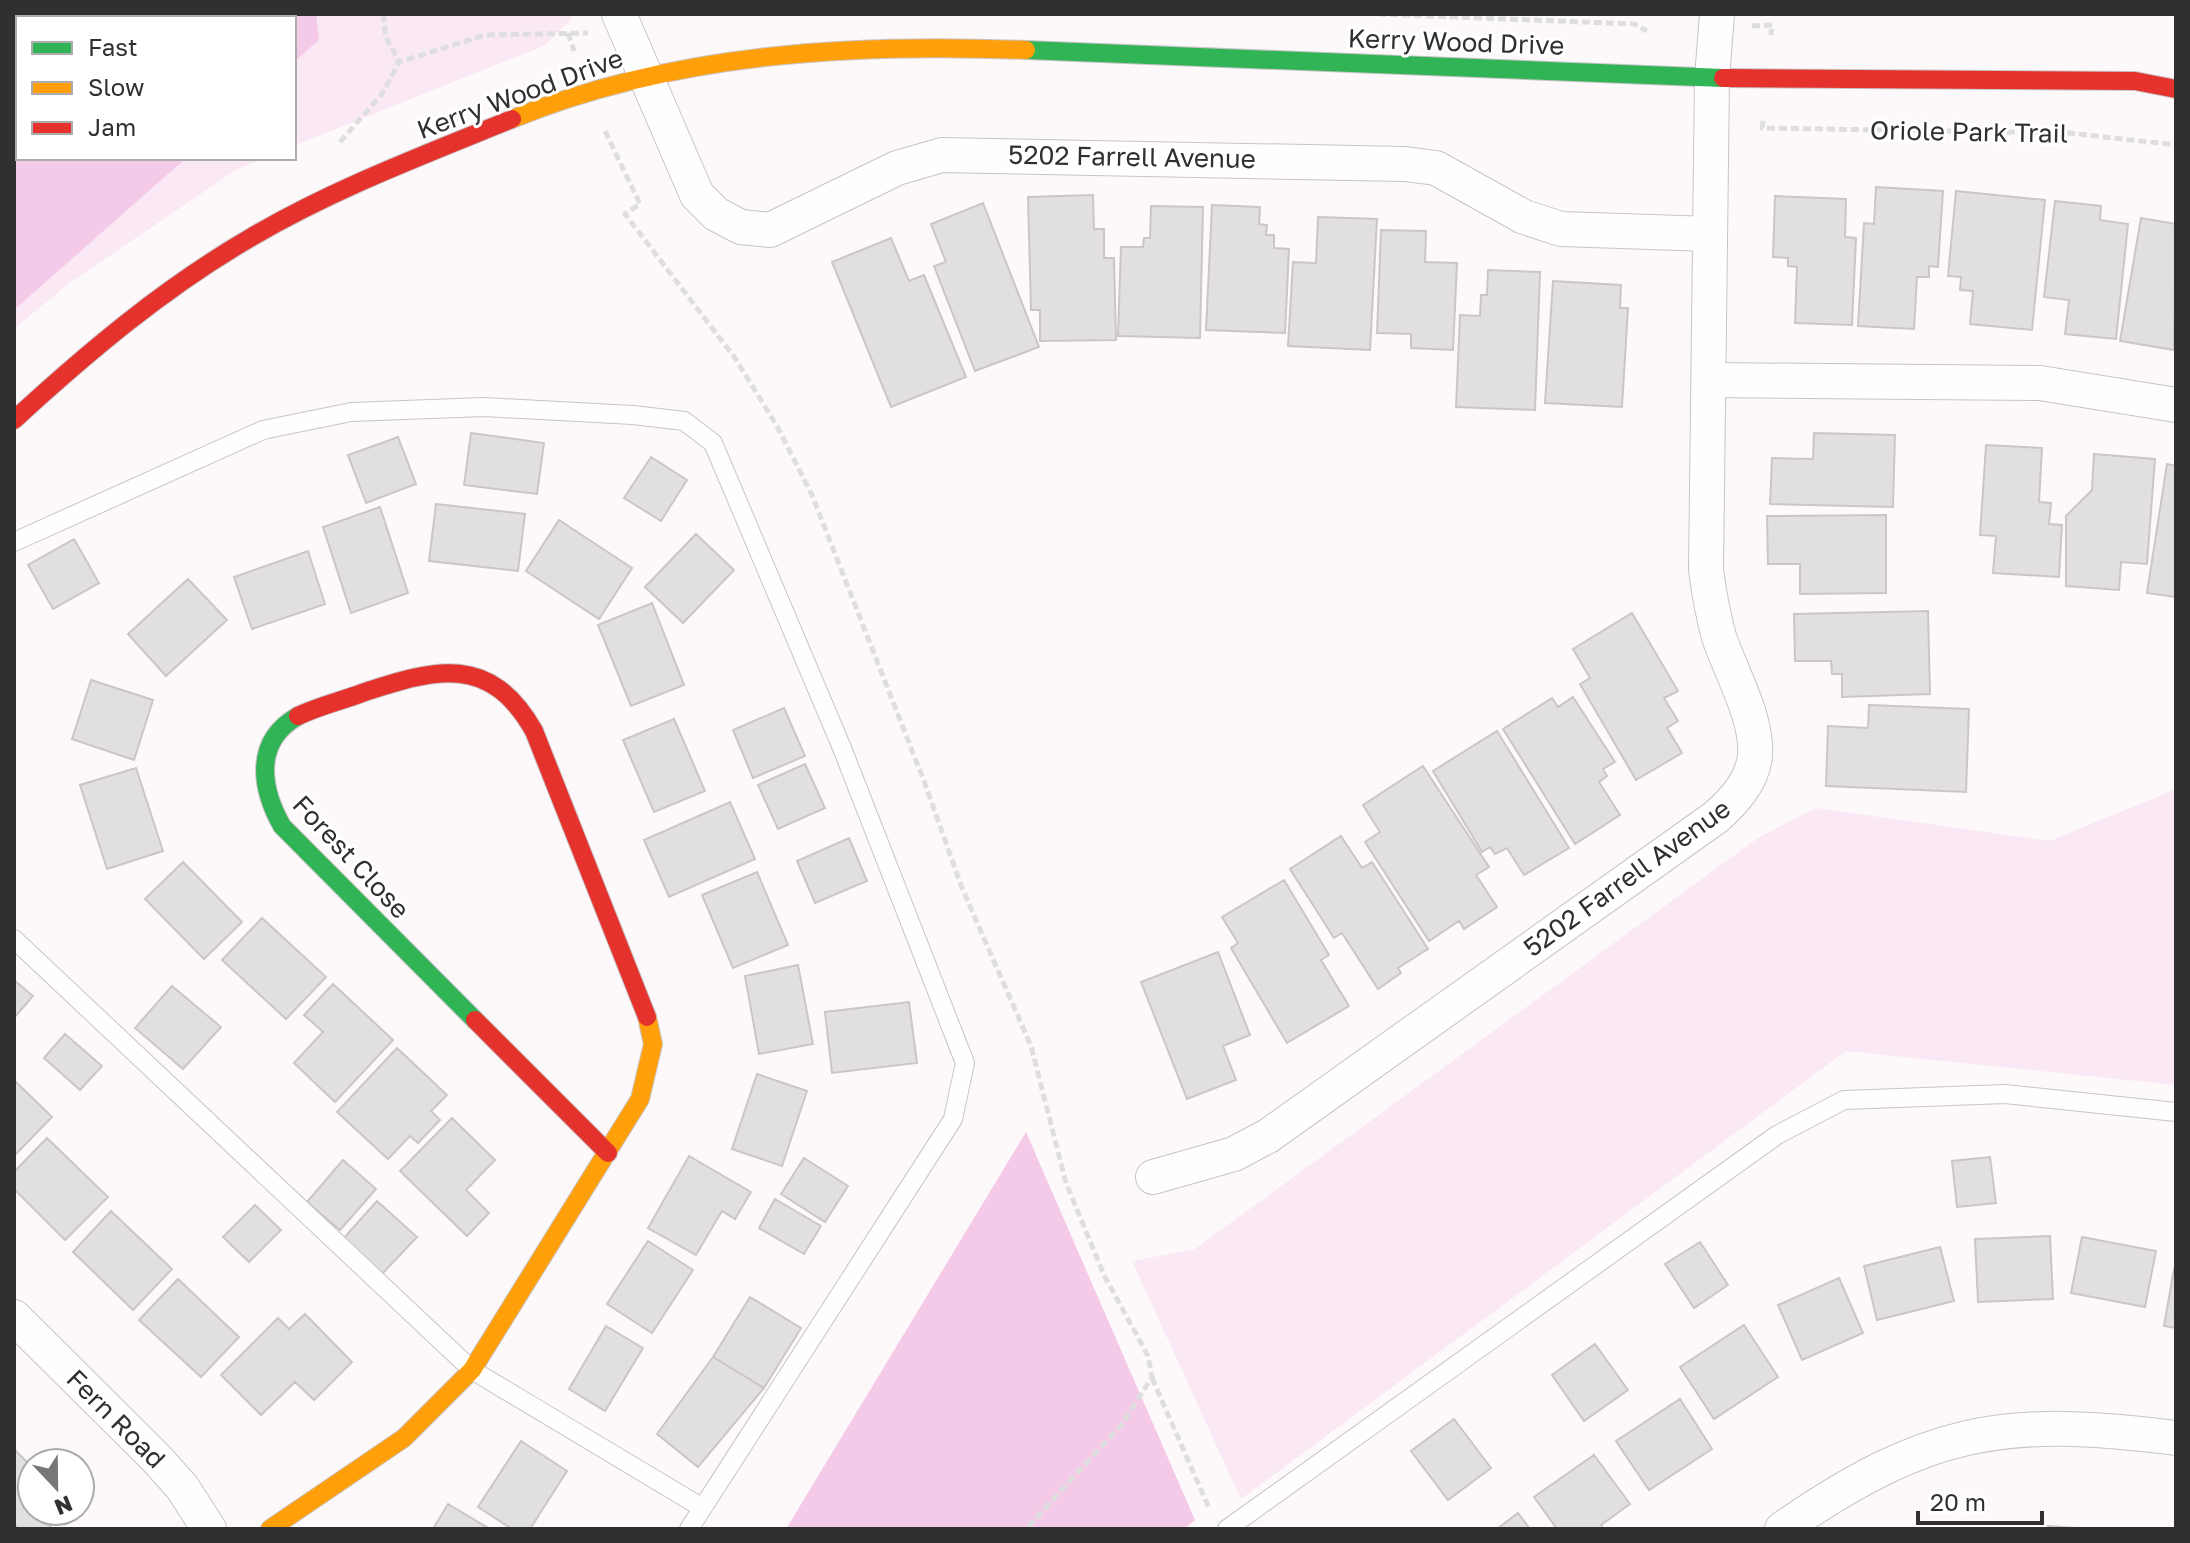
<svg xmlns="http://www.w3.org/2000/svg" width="2190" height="1543" font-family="'Golos Text',sans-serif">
  <rect width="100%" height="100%" fill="#fdf9fb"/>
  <path fill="#fae8f4" d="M14,14H571L572,18L544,46L294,146V18H18V158H265L237,169L67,285L14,329Z
    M2176,789V1085L1846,1051L1241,1499L1132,1261L1195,1249L1758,838L1816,808L2050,841Z"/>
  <path fill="#f4cae8" d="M94,14H316L319,40L294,62V18H90Z
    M18,80V158H186L14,310V83Z
    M1026,1132L1195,1520L1184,1529H786Z"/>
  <path fill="#e2dfe1" stroke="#cac6c8" stroke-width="2" d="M1876,187L1943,191L1938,267L1929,266V277H1917L1914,329L1858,326L1864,223L1874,224Z
    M1956,191L2045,200L2032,330L1970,324L1973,291L1960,290L1961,277L1948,276Z
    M1093,195L1094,229H1104V258H1114L1116,340L1040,341V310H1031L1028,197Z
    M1775,196L1846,199L1845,237L1856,238L1852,325L1795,323L1797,267L1788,266V258L1773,257Z
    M2055,201L2101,206L2100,220L2128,224L2116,339L2065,334L2069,300L2044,297Z
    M983,203L1039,347L975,371L934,266L946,262L931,224Z
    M1212,205L1260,207L1259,224L1267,225L1266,235H1274V248L1289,249L1285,333L1206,330Z
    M1151,206L1203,207L1200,338L1118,336L1121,247H1143L1144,238H1150Z
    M1318,217L1377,219L1370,350L1288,346L1293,262L1316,263Z
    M2141,218L2176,224L2174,350L2120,341Z
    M1381,230L1426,231L1425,262L1457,263L1453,350L1411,348V334L1377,333Z
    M891,238L909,281L924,275L966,377L891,407L832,262Z
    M1488,270L1540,272L1535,410L1456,407L1460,315L1480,316L1481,295H1487Z
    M1553,281L1621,285L1620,308H1628L1622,407L1545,403Z
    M471,433L544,443L537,494L464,485Z
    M1814,433L1895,435L1893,507L1770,504L1772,458L1813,459Z
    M398,437L416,484L366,503L348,455Z
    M1986,445L2042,448L2039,502L2051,503L2049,524L2062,525L2059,577L1993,573L1996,536L1980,535Z
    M2094,454L2155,459L2147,564L2121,562L2119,590L2066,586V516L2092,490Z
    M651,457L687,480L661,521L624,498Z
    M2167,464L2176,466V597L2147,593Z
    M436,504L525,514L518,571L429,561Z
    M380,507L408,593L351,613L323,527Z
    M1886,515V593L1800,594V564H1768L1767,516Z
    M559,520L632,568L599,619L526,571Z
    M696,534L734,570L683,623L645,587Z
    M74,539L99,583L53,609L28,565Z
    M308,551L325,604L252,629L234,577Z
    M188,579L227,620L166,676L128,634Z
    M652,603L684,685L631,706L598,625Z
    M1928,611L1930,694L1842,697V674H1832L1831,661H1795L1794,614Z
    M1632,613L1678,691L1664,698L1678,721L1667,728L1682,753L1636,780L1580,684L1590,678L1573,649Z
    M91,680L153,700L134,760L72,739Z
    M1573,697L1615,762L1603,769L1607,776L1599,782L1620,815L1575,844L1503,729L1552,698L1558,707Z
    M1869,705L1969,709L1966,792L1826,786L1828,726L1868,728Z
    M784,708L805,756L753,778L733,730Z
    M674,719L705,791L654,812L623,740Z
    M1497,731L1569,848L1524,875L1507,848L1495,854L1490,847L1482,852L1433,771Z
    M805,764L825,808L778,829L758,785Z
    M1423,766L1489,867L1476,875L1497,907L1464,929L1459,921L1429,941L1365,842L1380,832L1363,805Z
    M136,768L163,851L107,869L80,785Z
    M730,802L755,859L669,897L644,840Z
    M1341,836L1362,868L1372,862L1428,949L1398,968L1401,973L1378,989L1342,933L1334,938L1290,869Z
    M849,838L867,881L815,903L797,861Z
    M183,862L242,922L204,959L145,899Z
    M757,872L788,945L733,968L702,895Z
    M1284,880L1329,955L1321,960L1349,1006L1287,1043L1231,948L1238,943L1222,917Z
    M262,918L326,977L286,1019L222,960Z
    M1218,952L1250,1035L1223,1046L1236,1080L1187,1099L1141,982Z
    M798,965L813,1044L759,1054L745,976Z
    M14,980L33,996L14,1018Z
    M333,984L393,1040L335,1102L294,1063L323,1032L304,1015Z
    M172,986L221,1027L183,1069L135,1028Z
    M909,1002L917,1063L832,1073L825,1012Z
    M65,1034L102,1066L80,1090L44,1058Z
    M397,1048L447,1095L431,1111L440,1120L418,1143L410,1136L388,1159L337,1112Z
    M757,1074L807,1091L782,1166L732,1149Z
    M14,1080L52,1117L15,1155L14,1154Z
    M452,1118L495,1160L466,1190L489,1213L467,1236L400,1171Z
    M47,1138L108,1197L65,1240L14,1189V1172Z
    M689,1156L751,1192L735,1219L722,1211L696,1255L648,1228Z
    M1990,1157L1996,1203L1957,1207L1952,1161Z
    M804,1158L848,1186L825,1222L781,1194Z
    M343,1160L376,1189L340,1230L307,1202Z
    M775,1199L821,1226L804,1254L759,1228Z
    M377,1201L417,1237L382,1274L343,1239Z
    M255,1205L281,1230L249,1262L223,1237Z
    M111,1211L172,1269L133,1310L73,1252Z
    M2050,1236L2053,1299L1978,1302L1975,1239Z
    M2082,1237L2156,1251L2145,1307L2071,1293Z
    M648,1241L693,1270L652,1333L607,1304Z
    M1700,1242L1728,1285L1694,1308L1665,1264Z
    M1940,1247L1954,1301L1877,1320L1864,1266Z
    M2174,1269L2176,1270V1328L2164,1326Z
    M1839,1278L1863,1333L1802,1360L1778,1305Z
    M178,1279L239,1337L201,1377L139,1320Z
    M750,1297L801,1328L764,1388L713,1357Z
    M305,1314L352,1362L314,1400L295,1382L261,1415L221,1375L278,1318L289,1329Z
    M1744,1325L1778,1377L1714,1419L1680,1367Z
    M606,1326L643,1348L605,1411L569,1389Z
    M1595,1344L1628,1390L1584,1421L1552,1375Z
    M713,1357L764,1388L698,1467L657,1434Z
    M1680,1399L1712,1449L1649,1490L1616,1441Z
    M1454,1419L1491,1468L1448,1500L1411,1451Z
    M521,1441L567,1471L530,1529H512L478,1507Z
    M14,1449L32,1467V1511H66L47,1529H19L14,1524Z
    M1594,1455L1630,1504L1601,1525L1604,1529H1557L1534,1497Z
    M448,1504L490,1529H433Z
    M1518,1513L1530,1529H1497Z
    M2048,1526L2090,1529H2048Z"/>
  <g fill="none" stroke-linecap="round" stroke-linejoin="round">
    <defs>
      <path id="lane" d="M14,542L263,430L351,412L484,407L633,415L684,421L713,443L842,748L965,1063L953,1119L689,1529
        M14,939L472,1370L701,1507
        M1227,1529L1777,1135L1844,1100L2005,1094L2176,1112"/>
      <path id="street" d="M619,14L697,195L716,214L741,227L770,230L897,168L942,155L1405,164L1436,168L1524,217L1561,229L1710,234
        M1709,380L2040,383L2176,405
        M1153,1177L1234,1154L1268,1136L1716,817C1734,801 1752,782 1755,756C1758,718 1731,673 1719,637C1713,615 1709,593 1706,570L1712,78L1717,14
        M14,1317L155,1457L182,1487L209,1529
        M1782,1529C1927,1429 2002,1416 2176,1438"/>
      <path id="fast" d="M1026,50L1723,78
        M298,716C254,741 260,787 282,826L475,1020"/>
      <path id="slow" d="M512,119C674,53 853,43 1026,50
        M270,1529L404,1438L472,1370L640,1099L653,1044L647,1017"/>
      <path id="jam" d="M1723,78L2135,81L2176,89
        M14,420C88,352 164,288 250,238C333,189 424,155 512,119
        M298,716C319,706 341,701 362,693C435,669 490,653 534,731L647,1017
        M475,1020L608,1153"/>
    </defs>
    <use href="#lane" stroke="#c8c4c6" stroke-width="20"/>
    <use href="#street" stroke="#c8c4c6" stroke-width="36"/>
    <use href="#fast" stroke="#c8c4c6" stroke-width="20"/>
    <use href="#slow" stroke="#c8c4c6" stroke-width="20"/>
    <use href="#jam" stroke="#c8c4c6" stroke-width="20"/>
    <path stroke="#dfdedf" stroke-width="5" stroke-dasharray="8 4" stroke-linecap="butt" d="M383,14L386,37L399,62
      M1378,14L1634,24L1647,31
      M71,18L75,14
      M1752,26L1772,25L1771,35
      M568,33L574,51
      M14,71L18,67
      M1763,121L1762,128L2069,133L2176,145
      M605,131L640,204L625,214L735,358L777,426L812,495L924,781L962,888L1031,1046L1066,1183L1104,1275L1148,1356L1152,1377L1122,1424L1026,1529
      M340,142L382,94L399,62L485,35L588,33
      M1152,1378L1209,1508"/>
    <use href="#lane" stroke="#fffefe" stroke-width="18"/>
    <use href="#street" stroke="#fffefe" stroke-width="34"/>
    <use href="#fast" stroke="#30b455" stroke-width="18"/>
    <use href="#slow" stroke="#ff9f0a" stroke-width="18"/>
    <use href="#jam" stroke="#e5322d" stroke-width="18"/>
  </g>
  <g text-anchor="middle" stroke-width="6" stroke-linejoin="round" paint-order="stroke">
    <g font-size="26" fill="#312f30" stroke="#fff">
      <text transform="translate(1456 42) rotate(2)" y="9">Kerry Wood Drive</text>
      <text transform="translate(520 94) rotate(-20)" y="9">Kerry Wood Drive</text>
      <text transform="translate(1969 132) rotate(1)" y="9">Oriole Park Trail</text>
      <text transform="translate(1132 157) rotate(1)" y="9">5202 Farrell Avenue</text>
      <text transform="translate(351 857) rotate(47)" y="9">Forest Close</text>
      <text transform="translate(1627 878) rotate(-36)" y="9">5202 Farrell Avenue</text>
      <text transform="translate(116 1419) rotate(45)" y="9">Fern Road</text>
    </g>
  </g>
  <rect width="2190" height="1543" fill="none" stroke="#312f30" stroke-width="32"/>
  <rect x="16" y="16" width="280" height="144" fill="#ffffff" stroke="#adacac" stroke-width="2"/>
  <rect x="32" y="42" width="40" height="12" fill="#30b455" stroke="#adacac" stroke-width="2"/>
  <text x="88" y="56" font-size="24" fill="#312f30">Fast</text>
  <rect x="32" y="82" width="40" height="12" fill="#ff9f0a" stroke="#adacac" stroke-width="2"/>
  <text x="88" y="96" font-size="24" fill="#312f30">Slow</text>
  <rect x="32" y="122" width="40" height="12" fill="#e5322d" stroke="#adacac" stroke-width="2"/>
  <text x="88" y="136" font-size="24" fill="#312f30">Jam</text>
  <g transform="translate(56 1487) rotate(158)"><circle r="38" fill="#ffffff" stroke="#adacac" stroke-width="2"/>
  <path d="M0-6L14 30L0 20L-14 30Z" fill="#787677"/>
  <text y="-12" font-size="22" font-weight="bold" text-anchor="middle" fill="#312f30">N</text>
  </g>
  <path d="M1918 1511v12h124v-12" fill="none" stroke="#312f30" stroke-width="4"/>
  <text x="1930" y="1511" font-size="24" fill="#312f30" stroke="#ffffff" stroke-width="6" paint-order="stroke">20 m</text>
</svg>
